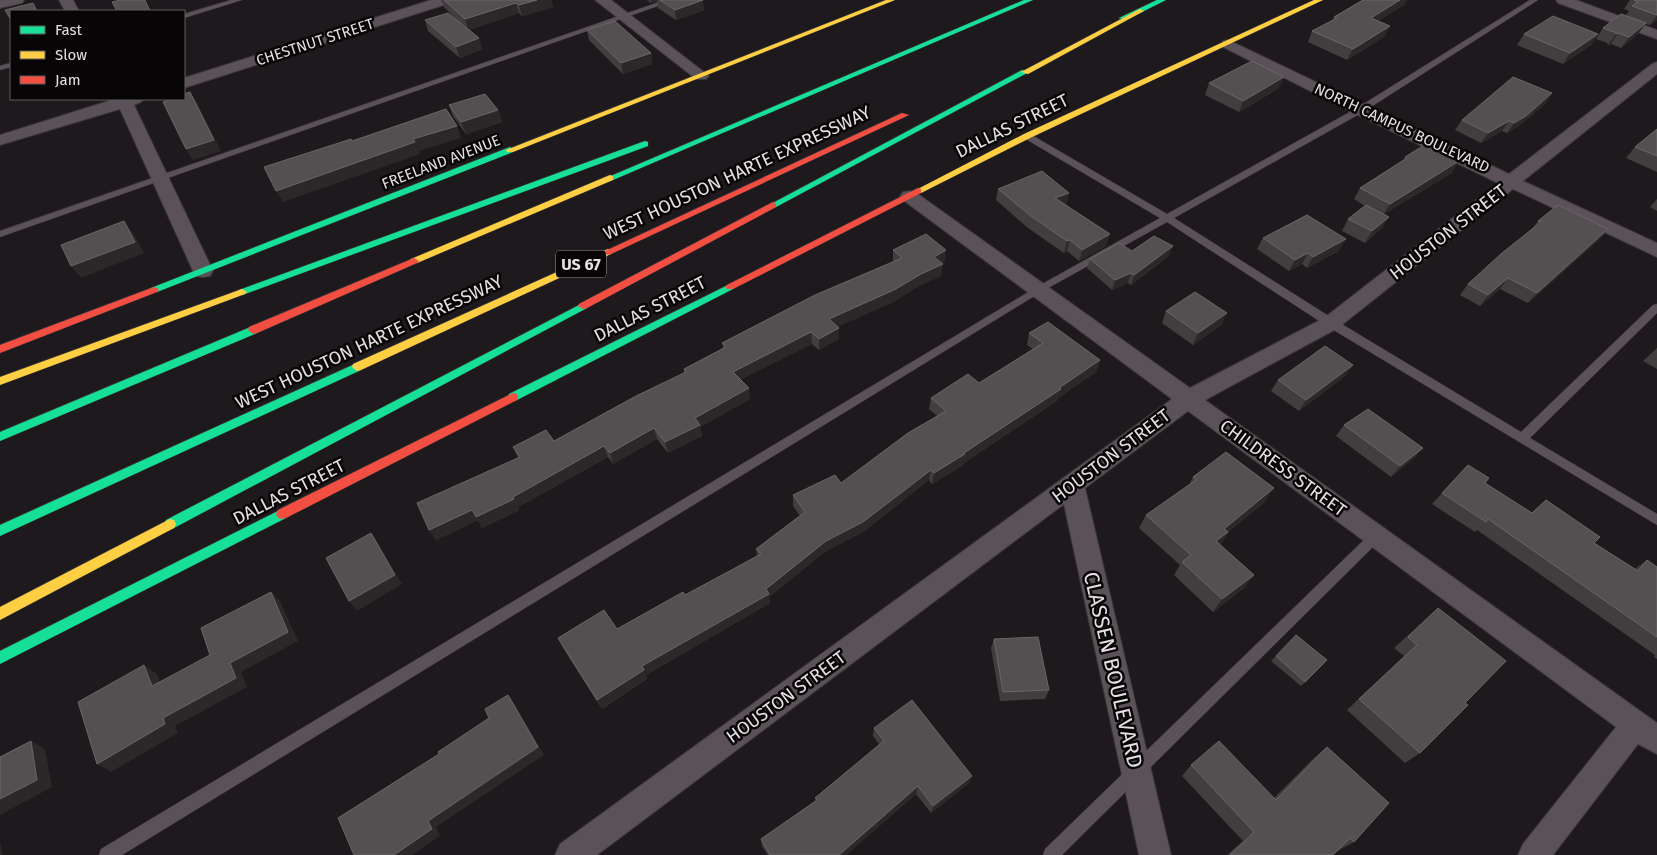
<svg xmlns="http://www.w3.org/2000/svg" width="1657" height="855" font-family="'Fira Sans',sans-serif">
  <rect width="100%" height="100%" fill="#1e191c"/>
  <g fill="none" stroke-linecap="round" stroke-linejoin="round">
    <defs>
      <path id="lane" d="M231,0H242L184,18V14Z
        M665,0H675L0,237V231Z
        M1530,0H1538L1363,112L1174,218L1335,320L1521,432L1653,305L1657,304V313L1530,438L1657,514V525L1327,326L1167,222L1041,292L122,855H99L101,849L1035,288L1160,218L1024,138V134H1030L1167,214L1357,108Z
        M11,63V67L0,70V66Z
        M1376,531L1380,532L1382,536L1380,540L1062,855H1043L1045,849L1372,532Z"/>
      <path id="street" d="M0,0H24L22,3L0,8Z
        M59,0H73L79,11H65Z
        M431,0H452L450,3L184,88V78Z
        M595,0H611L709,76L706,79H696Z
        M1556,0H1576L1657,30V39L1558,3Z
        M1228,40L1509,174L1652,64L1657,62V74L1523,181L1657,243V257L1513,189L1338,328L1205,400L1657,723V754L1638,744L1553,855H1518L1523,844L1616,727L1188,411L1085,488L1171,855H1139L1064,504L597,855H555L560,844L1172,399L903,200L900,196L903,192L909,191L915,192L1190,388L1324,318L1498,183L1354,113L1223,47L1221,44L1223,41Z
        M115,99H143L141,102L134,105L213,271L210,276L203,277L196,276L193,271L120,109L0,145V135Z"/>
      <path id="fast" d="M1024,0H1033L613,180H607L606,178Z
        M1157,0H1166L1126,20L1119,18Z
        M1022,70L1029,72L776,207L773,208L769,205Z
        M645,141L648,142V146L245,294L242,295L237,292L239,290Z
        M510,147L514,150L513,152L157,292H151L149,290L151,288Z
        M730,284L735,287L733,289L517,400L513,401L508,397L509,394Z
        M583,303L588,306L587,308L174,528L170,529L166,528L164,524L166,520Z
        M253,326L257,327L258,330L257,333L0,441V432Z
        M357,363L362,367L361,370L0,536V525Z
        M282,509L286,510L288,514L286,518L0,664V651Z"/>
      <path id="slow" d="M886,0H895L513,152H507L506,150Z
        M1314,0H1323L1030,138L921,193H915L914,191L1024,134Z
        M1140,9L1144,11L1142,12L1028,74L1021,72Z
        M610,175L613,176V180L417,263H411L409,261L411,259Z
        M608,249L613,252L611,254L361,370L357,371L352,367L353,364Z
        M242,289L247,292L245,294L0,385V377Z
        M170,519L174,520L176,524L174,528L0,620V607Z"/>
      <path id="jam" d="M902,113L909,115L611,254L608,255L603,252Z
        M918,188L921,189V193L733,289H727L725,287L727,285Z
        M773,202L776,203V207L587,308L583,309L578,306L579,304Z
        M414,258L419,261L417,263L257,333L253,334L248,330L249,327Z
        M154,287L157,288L159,290L157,292L0,353V345Z
        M513,393L517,394L518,397L517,400L286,518L282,519L278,518L276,514L278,510Z"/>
    </defs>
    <use href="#lane" stroke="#393638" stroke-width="1"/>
    <use href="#street" stroke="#393638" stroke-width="2"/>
    <use href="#fast" stroke="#393638" stroke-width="1"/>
    <use href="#slow" stroke="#393638" stroke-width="1"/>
    <use href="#jam" stroke="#393638" stroke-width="1"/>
    <use href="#lane" fill="#5b5158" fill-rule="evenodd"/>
    <use href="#street" fill="#5b5158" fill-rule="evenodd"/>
    <use href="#fast" fill="#16e098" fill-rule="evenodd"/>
    <use href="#slow" fill="#ffcf43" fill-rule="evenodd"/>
    <use href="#jam" fill="#f24e42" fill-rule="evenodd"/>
  </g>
  <path fill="#423e40" d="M441,0H551L553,7L522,16L519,13L469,30L483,49L460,58L428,31L425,20L460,23L444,7Z
    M647,0H702L704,10L676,20L658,8L657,1L651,3Z
    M1363,0H1407L1404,5L1378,21L1390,26L1384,37L1347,60L1308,42L1312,31L1332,21L1334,17Z
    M1630,0H1657V20L1650,25L1646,24L1638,34L1621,48L1611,44L1608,45L1607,43L1596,39L1603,28L1625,16L1629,11L1624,9Z
    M587,30L651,53L652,64L623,74L589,40Z
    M1524,34H1598L1591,45L1563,64L1517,45Z
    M1209,83L1279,88L1239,112L1205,95Z
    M1546,103L1519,126L1507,133L1502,131L1481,143L1455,130L1462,120Z
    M449,105L498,110L502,122L466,134L453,116Z
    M1657,129V172L1626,158L1635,147Z
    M1405,157L1452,173L1384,214L1382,228L1365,243L1342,231L1348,219L1365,206L1354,199L1360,188L1403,160Z
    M998,189L1069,193L1066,204L1065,205L1106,246L1079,261L1067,251L1064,253L1028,228L996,200Z
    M1657,199V211L1650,207Z
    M1538,221L1608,229L1599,240L1528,303L1500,289L1480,306L1460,295L1468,284L1531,230Z
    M1263,238L1339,251L1307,268L1302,264L1289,271L1257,249Z
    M893,250L945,262L941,263V276L920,285L895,301L837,327L839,328V339L819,350L812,344L741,379L750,399L700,427L702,436L668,453L657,439L613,464L608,457L518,507L519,510L482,528L478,520L436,540L429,530L518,458L513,447L554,441L684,373V369L723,348L722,343L893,262Z
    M1132,251L1169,256L1131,285L1128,283L1112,290L1087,268L1090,259Z
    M1166,311L1222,324L1193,345L1162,323Z
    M1029,333L1100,360L1096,372L1058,398V400L964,463L963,465L932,484L929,480L863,532L826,551L769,597L770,603L646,675L647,679L602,709L563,648L558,638L617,629L685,595L757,556L756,549L800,516L793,506V495L841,483L937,416L929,409L931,398L979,383L1033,349L1027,345Z
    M1657,348V369L1643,361Z
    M1353,365L1345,376L1299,411L1271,391L1278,380Z
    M1344,425L1423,448L1414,458L1391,477L1336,436Z
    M1468,465L1485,483L1532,513L1546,500L1594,543L1635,569L1647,560L1657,567V659L1654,657L1655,655L1477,530L1475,532L1432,504Z
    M1193,477L1265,502L1228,532L1220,545L1254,575L1244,588L1213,612L1174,575L1180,565L1139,528L1146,515L1189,485Z
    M1438,608L1465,703L1420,753L1405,763L1347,710L1404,656L1394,648Z
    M994,639L1049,690L1045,699L1000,701L991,648Z
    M1276,656L1327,660L1301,686L1271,661Z
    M874,728L969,783L931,813L916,794L846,855H768L762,846L761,839L816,801L815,798L879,744L873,736Z
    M1327,747L1354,842L1339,850L1333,855H1227L1243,841L1182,776L1191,765L1274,798L1314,758Z"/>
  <path fill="#2c282a" d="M537,0H551L553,7L522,16L519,5Z
    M651,0H657V1L651,3Z
    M703,0L704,10L676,20L675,10Z
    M1400,0H1407L1404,5L1365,29L1371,18Z
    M516,3L519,13L468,30L465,19Z
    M1657,15V20L1650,25Z
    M1646,23L1638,34L1621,48L1629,37Z
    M1390,26L1384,37L1347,60L1353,49Z
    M1618,33L1611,44L1608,45L1616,34Z
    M1598,34L1591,45L1563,64L1570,53Z
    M479,38L483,49L460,58L456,47Z
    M651,53L652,64L623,74L621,63Z
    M1284,77L1279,88L1239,112L1243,101Z
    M190,92L197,103L221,151L193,160L186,149Z
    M1552,93L1546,103L1519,126L1507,133L1514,123Z
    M498,110L502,122L466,134L461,122Z
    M1509,121L1502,131L1481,143L1488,133Z
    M457,126L461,138L419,151L420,154L283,202L276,191L413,139Z
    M1459,161L1452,173L1383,215L1390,204Z
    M1069,193L1066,204L1053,210L1055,198Z
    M1389,217L1382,228L1365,243L1372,231Z
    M124,221L133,233L144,253L81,278L71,266Z
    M1608,229L1599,240L1528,303L1537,293Z
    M1110,234L1106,246L1079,261L1082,250Z
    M1346,239L1339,251L1307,268L1313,257Z
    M1070,240L1067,251L1064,253L1067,241Z
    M1173,246L1169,256L1131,285L1134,275Z
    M946,250L945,262L932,268L934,257Z
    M1308,253L1302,264L1289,271L1295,260Z
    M943,264L941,276L920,285L895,301L829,331V319L921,274Z
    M1131,273L1128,283L1112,290L1115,280Z
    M1508,278L1500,289L1480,306L1488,295Z
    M1227,313L1222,324L1193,345L1198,333Z
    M839,328V339L819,350V339Z
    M811,332L812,344L734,383L733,372Z
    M1100,360L1096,372L1058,398V400L964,463L963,465L932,484L934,473Z
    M1353,365L1345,376L1299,411L1306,400Z
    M749,388L750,399L700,427L702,436L668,453L665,442L695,418Z
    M654,428L657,439L613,464L610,453Z
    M604,446L608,457L518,507L519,510L482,528L478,520L436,540L429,530L472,510L513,497Z
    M1423,448L1414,458L1391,477L1400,466Z
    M931,470L929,480L863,532L826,551L769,597L770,603L646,675L647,679L602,709L597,700L642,666L766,589L826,541Z
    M1274,488L1265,502L1223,536L1228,532L1220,545L1207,554L1224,529Z
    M371,533L378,543L402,584L357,611L349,601Z
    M1254,575L1244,588L1213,612L1222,599Z
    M271,592L280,601L298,641L241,672L247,687L175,726L178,733L111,772L97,764L163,718L230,663Z
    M144,665L157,674L164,695L152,686Z
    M508,695L514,703L544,755L436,827L440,836L412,855H394L428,821Z
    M31,741L45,749L52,787L0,815V799Z
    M972,776L969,783L931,813L933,806Z
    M918,786L916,794L846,855H839Z
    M0,842L3,855H0Z"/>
  <path fill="#545052" stroke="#6a6668" d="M120,0H145L150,11H117L112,2Z
    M444,0H537L519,5L516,3L465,19Z
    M660,0H703L675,10Z
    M1363,0H1400L1371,18L1390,26L1353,49L1312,31L1337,18L1334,17Z
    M1634,0H1657V15L1632,6L1638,2Z
    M33,3L37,11H11V20L5,10Z
    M448,13L479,38L456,47L425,20Z
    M1621,14L1646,23L1629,37L1618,33L1616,34L1614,32L1603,28Z
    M1553,16L1598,34L1570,53L1524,34Z
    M615,21L651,53L621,63L587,30Z
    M1252,61L1284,77L1243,101L1209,83Z
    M1513,77L1552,93L1526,116L1514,123L1509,121L1488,133L1462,120Z
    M190,92L214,140L186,149L163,102L171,99H184V94Z
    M485,94L498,110L461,122L449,105Z
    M446,109L457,126L413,139L415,142L276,191L264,167L351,139L352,141Z
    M1657,129V156L1635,147Z
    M1426,144L1459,161L1390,204L1360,188L1407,158L1405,157Z
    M1042,171L1069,193L1055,198L1110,234L1082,250L1070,240L1067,241L1031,216L998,189Z
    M1366,205L1389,217L1372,231L1348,219Z
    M1558,205L1608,229L1537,293L1508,278L1488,295L1468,284L1502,253L1541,222L1538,221Z
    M1307,215L1346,239L1313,257L1308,253L1295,260L1263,238Z
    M124,221L135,242L71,266L61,245Z
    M926,234L946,250L934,257L943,264L921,274L896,289L829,319L839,328L819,339L811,332L733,372L749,388L695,418L700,425L665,442L654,428L610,453L604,446L513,497L514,499L476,517L472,510L429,530L417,503L520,457L513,447L546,430L554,441L636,396L686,372L684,369L726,347L722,343L815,295L902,258L893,250Z
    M1154,236L1173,246L1134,275L1131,273L1115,280L1090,259L1119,243L1132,251Z
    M1195,292L1227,313L1198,333L1166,311Z
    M1048,322L1100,360L1059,388L1061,389L964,453L965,454L934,473L931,470L863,522L826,541L766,589L769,594L642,666L644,670L597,700L558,638L604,610L617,629L683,592L685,595L761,554L756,549L805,512L793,495L835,475L841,483L908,433L946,411L931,398L968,374L979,383L1043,343L1029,333Z
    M1325,346L1353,365L1306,400L1278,380Z
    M1368,409L1423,448L1400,466L1344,425Z
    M1226,452L1274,488L1224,529L1228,532L1216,541L1254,575L1222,599L1182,562L1191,555L1146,515L1196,480L1193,477Z
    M1468,465L1489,478L1485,483L1532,513L1546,500L1600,537L1594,543L1638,571L1647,560L1657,567V637L1488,519L1486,522L1442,493Z
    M371,533L395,575L349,601L326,558Z
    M271,592L288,632L230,663L236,678L163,718L165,724L97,764L78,702L144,665L152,686L210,655L201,628Z
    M1438,608L1506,661L1465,703L1468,705L1420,753L1359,699L1417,645L1408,637Z
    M1296,635L1327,660L1305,682L1276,656Z
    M1038,637L1049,690L1003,692L994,639Z
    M508,695L538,747L428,821L432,829L394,855H354L338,818L439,754L438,752L489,718L485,709Z
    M912,700L972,776L933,806L918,786L839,855H770L761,839L817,800L815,798L884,741L874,728Z
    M31,741L37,780L0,799V757Z
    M1219,741L1276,800L1327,747L1389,803L1354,842L1350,838L1333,855H1230L1254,832L1191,765Z"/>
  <g text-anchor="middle" stroke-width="5" stroke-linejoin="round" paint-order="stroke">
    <g font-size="15" fill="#e5e0e3" stroke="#070506">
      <text transform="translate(315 42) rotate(-18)" y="5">CHESTNUT STREET</text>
      <text transform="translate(1402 128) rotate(25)" y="5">NORTH CAMPUS BOULEVARD</text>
      <text transform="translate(441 162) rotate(-21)" y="5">FREELAND AVENUE</text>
    </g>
    <rect fill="#070506" stroke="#a29ea1" stroke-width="1" x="556" y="250.5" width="50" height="27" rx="4"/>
    <g font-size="16" font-weight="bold" fill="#e5e0e3">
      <text x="581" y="270">US 67</text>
    </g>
    <g font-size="18" fill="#e5e0e3" stroke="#070506">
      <text transform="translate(1012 126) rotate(-26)" y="6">DALLAS STREET</text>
      <text transform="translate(737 173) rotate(-25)" y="6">WEST HOUSTON HARTE EXPRESSWAY</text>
      <text transform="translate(1448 232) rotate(-38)" y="6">HOUSTON STREET</text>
      <text transform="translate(650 309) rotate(-27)" y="6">DALLAS STREET</text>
      <text transform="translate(369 342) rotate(-25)" y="6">WEST HOUSTON HARTE EXPRESSWAY</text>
      <text transform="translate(1111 456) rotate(-37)" y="6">HOUSTON STREET</text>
      <text transform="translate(1283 468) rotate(36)" y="6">CHILDRESS STREET</text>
      <text transform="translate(289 492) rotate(-27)" y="6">DALLAS STREET</text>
      <text transform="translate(786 697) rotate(-36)" y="6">HOUSTON STREET</text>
    </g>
    <g font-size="21" fill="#e5e0e3" stroke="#070506">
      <text transform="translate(1113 670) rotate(77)" y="7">CLASSEN BOULEVARD</text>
    </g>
  </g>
  <rect x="10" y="10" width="175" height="90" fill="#070506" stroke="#605d5e"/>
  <rect x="20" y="26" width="25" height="8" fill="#16e098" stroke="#605d5e"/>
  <text x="55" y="35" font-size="15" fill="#e5e0e3">Fast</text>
  <rect x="20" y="51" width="25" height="8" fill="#ffcf43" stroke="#605d5e"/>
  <text x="55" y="60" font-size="15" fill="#e5e0e3">Slow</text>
  <rect x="20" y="76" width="25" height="8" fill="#f24e42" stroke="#605d5e"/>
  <text x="55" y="85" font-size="15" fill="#e5e0e3">Jam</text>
</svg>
